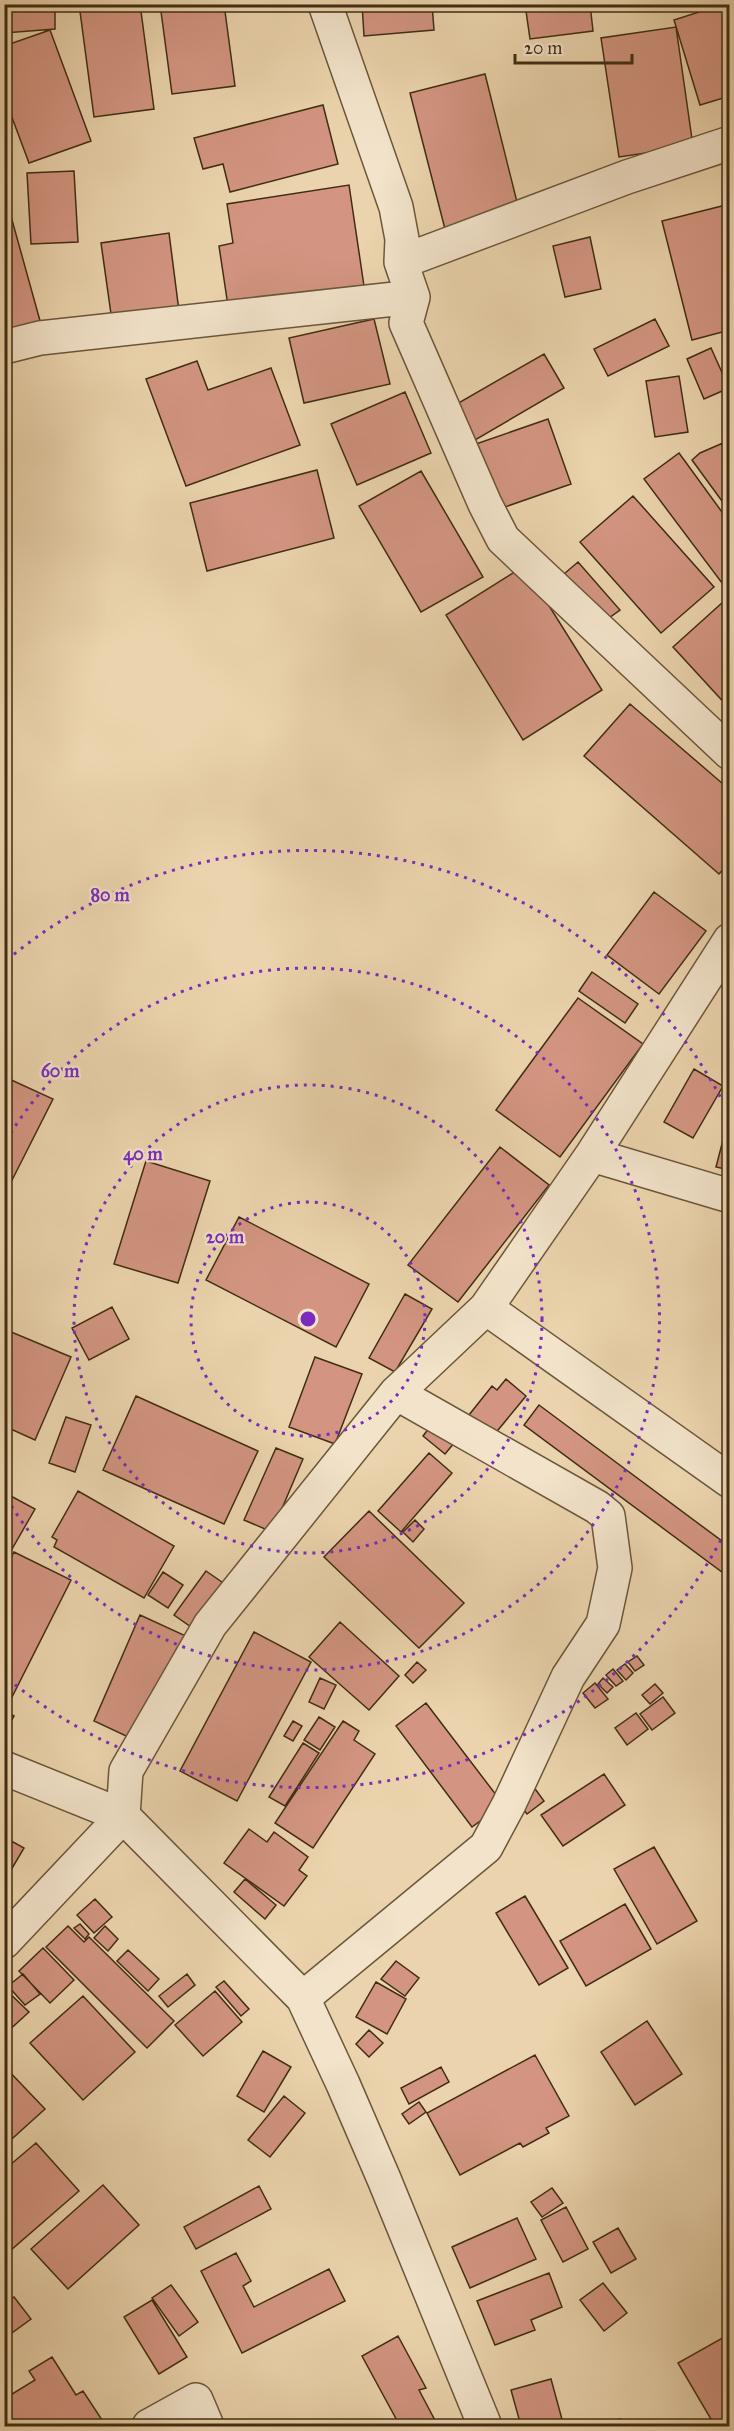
<svg xmlns="http://www.w3.org/2000/svg" width="734" height="2431" font-family="'IM FELL Great Primer',serif">
  <rect width="100%" height="100%" fill="#ebd4ad"/>
  <filter id="stains"><feTurbulence type="fractalNoise" baseFrequency=".00333" numOctaves="4"/><feColorMatrix values="0 0 0 0 .2 0 0 0 0 .09 0 0 0 0 .02 0 0 0 .5 -.17"/></filter>
  <radialGradient id="worn" r=".72"><stop offset=".6" stop-color="#630" stop-opacity="0"/><stop offset="1" stop-color="#630" stop-opacity=".3"/></radialGradient>
  <path fill="#d39581" stroke="#402d14" stroke-width="1.5" d="M79,4H140L154,109L94,117Z
    M160,4H224L235,86L172,94Z
    M362,4H432L434,30L364,36Z
    M525,4H590L593,31L530,39Z
    M724,4H730V96L700,105L674,20Z
    M55,9V29L4,33V12Z
    M676,27L693,146L619,157L601,38Z
    M50,30L91,141L29,163L4,96V46Z
    M485,74L519,210L445,229L410,93Z
    M323,105L338,164L230,192L223,164L203,169L194,138Z
    M74,171L78,242L31,244L27,173Z
    M349,185L364,286L228,306L219,246L233,243L227,204Z
    M4,191L42,328L4,338Z
    M726,205L730,218V330L692,340L662,221Z
    M169,233L179,311L112,321L101,243Z
    M590,237L601,289L565,297L553,246Z
    M374,319L390,384L304,403L289,338Z
    M655,319L669,346L608,376L594,349Z
    M711,348L729,388L704,399L687,359Z
    M544,354L564,388L475,440L455,405Z
    M197,361L208,390L271,368L300,445L186,486L146,379Z
    M679,376L688,432L655,437L646,381Z
    M405,392L431,453L357,485L331,424Z
    M548,419L571,484L499,509L476,444Z
    M723,443L730,455V512L692,460L700,453Z
    M679,453L730,523V576L722,583L644,479Z
    M317,470L334,538L207,571L190,503Z
    M421,471L483,577L421,612L359,506Z
    M633,496L714,587L661,633L580,542Z
    M578,562L620,610L606,620L564,574Z
    M524,566L602,690L523,740L446,615Z
    M723,602L730,609V709L673,647Z
    M630,704L730,790V862L719,874L584,756Z
    M654,892L706,931L659,994L607,955Z
    M592,972L638,1004L625,1023L579,991Z
    M4,998L11,1001L4,1013Z
    M578,998L643,1044L560,1157L496,1110Z
    M694,1069L723,1086L693,1138L664,1122Z
    M7,1078L53,1099L4,1196V1084Z
    M730,1113V1170L716,1167Z
    M500,1147L549,1185L458,1302L408,1265Z
    M146,1161L210,1181L178,1283L114,1264Z
    M239,1217L369,1284L336,1347L206,1280Z
    M405,1294L432,1309L395,1372L369,1358Z
    M112,1307L129,1339L89,1360L72,1328Z
    M4,1329L71,1357L35,1440L4,1426Z
    M315,1357L362,1374L335,1444L289,1427Z
    M506,1379L526,1396L494,1435L469,1415L492,1386L497,1390Z
    M136,1396L258,1451L224,1524L103,1470Z
    M539,1405L730,1547V1578L524,1425Z
    M66,1417L91,1425L75,1472L49,1463Z
    M433,1423L455,1442L445,1454L423,1436Z
    M276,1448L303,1459L272,1532L244,1520Z
    M429,1453L452,1473L401,1532L378,1511Z
    M78,1491L174,1546L144,1598L54,1547L57,1540L52,1537Z
    M9,1495L35,1509L4,1563V1502Z
    M369,1511L464,1603L419,1648L324,1557Z
    M415,1520L424,1529L413,1542L403,1532Z
    M14,1552L71,1580L11,1699L4,1696V1570Z
    M206,1571L226,1585L194,1629L174,1615Z
    M163,1572L183,1585L168,1608L148,1595Z
    M140,1615L188,1637L139,1742L94,1721Z
    M340,1622L399,1676L369,1710L309,1657Z
    M254,1632L311,1662L237,1801L180,1771Z
    M637,1656L644,1665L635,1671L628,1662Z
    M417,1662L426,1670L413,1683L405,1675Z
    M625,1664L633,1673L626,1680L617,1670Z
    M613,1669L623,1681L616,1686L606,1675Z
    M320,1678L336,1685L324,1709L309,1702Z
    M603,1678L613,1687L607,1693L598,1684Z
    M595,1683L608,1699L595,1708L583,1693Z
    M655,1684L663,1693L650,1704L642,1695Z
    M663,1697L675,1713L652,1730L640,1714Z
    M426,1703L503,1804L472,1827L396,1726Z
    M4,1710L14,1716L4,1734Z
    M636,1713L648,1729L627,1745L615,1728Z
    M319,1717L335,1727L320,1750L304,1740Z
    M293,1721L302,1726L293,1741L284,1736Z
    M343,1721L359,1731L354,1740L375,1754L313,1848L275,1823Z
    M303,1743L319,1753L285,1806L269,1797Z
    M604,1774L625,1805L563,1846L541,1815Z
    M533,1786L544,1801L527,1814L516,1800Z
    M249,1829L267,1842L274,1832L308,1857L299,1870L307,1876L284,1906L224,1863Z
    M4,1837L24,1848L4,1882Z
    M654,1847L697,1921L657,1944L614,1869Z
    M245,1879L276,1905L265,1919L234,1892Z
    M525,1896L568,1968L539,1985L496,1913Z
    M95,1899L112,1917L94,1933L77,1915Z
    M625,1904L651,1949L586,1986L560,1941Z
    M80,1924L89,1934L85,1939L74,1928Z
    M68,1926L84,1942L89,1937L174,2021L147,2048L46,1947Z
    M105,1926L118,1939L108,1951L94,1938Z
    M43,1948L74,1980L50,2003L19,1971Z
    M128,1950L159,1979L148,1991L117,1961Z
    M396,1961L419,1978L405,1996L381,1979Z
    M23,1974L40,1994L25,2005L8,1986Z
    M187,1974L195,1985L168,2007L159,1996Z
    M224,1981L249,2009L241,2016L216,1987Z
    M376,1982L406,1999L387,2034L356,2017Z
    M4,1988L29,2012L6,2033L4,2031Z
    M215,1991L242,2022L203,2056L175,2025Z
    M83,1996L135,2052L83,2100L30,2043Z
    M647,2021L682,2074L635,2105L601,2052Z
    M369,2030L383,2043L369,2057L356,2044Z
    M263,2051L291,2067L264,2112L237,2096Z
    M535,2055L569,2116L546,2128L549,2133L523,2147L520,2143L460,2175L427,2113Z
    M4,2066L45,2109L4,2146Z
    M441,2067L449,2082L409,2104L401,2088Z
    M284,2096L305,2113L270,2157L248,2140Z
    M419,2102L426,2112L409,2124L402,2114Z
    M36,2143L79,2191L4,2256V2170Z
    M103,2185L139,2225L68,2289L31,2249Z
    M259,2186L271,2209L196,2249L184,2227Z
    M552,2188L563,2203L542,2217L531,2202Z
    M566,2207L588,2249L563,2262L541,2220Z
    M517,2218L536,2259L470,2288L452,2247Z
    M618,2228L636,2259L611,2273L593,2242Z
    M236,2253L251,2281L243,2286L254,2307L329,2269L345,2301L242,2353L201,2271Z
    M549,2273L562,2307L531,2320L535,2330L495,2345L477,2301Z
    M603,2283L627,2313L604,2331L580,2300Z
    M171,2285L198,2322L179,2336L152,2298Z
    M14,2297L31,2319L9,2335L4,2329V2304Z
    M152,2300L187,2357L159,2374L124,2317Z
    M398,2336L426,2388L419,2390L438,2426H400L362,2356Z
    M726,2336L730,2343V2426H715L678,2363Z
    M52,2357L76,2395L83,2391L106,2426H4V2399L35,2380L29,2371Z
    M551,2379L563,2423L549,2426H521L511,2390Z
    M620,2419L622,2426H594Z"/>
  <g fill="none" stroke-linecap="round" stroke-linejoin="round">
    <defs>
      <path id="street" d="M325,4L396,207L402,239L401,262L413,297L406,323L485,504L503,539L730,753
        M401,262L627,177L730,143
        M4,347L40,338L413,297
        M592,1155L730,1196
        M486,1308L730,1481
        M4,1768L123,1816L303,1998L343,2084L384,2179L485,2426
        M4,1942L123,1816L126,1771L210,1625L396,1393L486,1308L592,1155L730,940
        M303,1998L486,1847L509,1804L568,1677L603,1624L615,1568L608,1516L597,1507L396,1393
        M149,2426L196,2400L207,2426"/>
    </defs>
    <use href="#street" stroke="#6b573a" stroke-width="36"/>
    <use href="#street" stroke="#f2e3ca" stroke-width="33"/>
  </g>
  <g fill="none" stroke="#7b2cbf" stroke-width="3" stroke-dasharray="3 6">
    <circle cx="308" cy="1319" r="117"/>
    <circle cx="308" cy="1319" r="234"/>
    <path d="M6 1141A351 351 0 1 1 6 1497"/>
    <path d="M729 1524A468 468 0 0 1 7 1678M7 960A468 468 0 0 1 729 1114"/>
  </g>
  <circle cx="308" cy="1319" r="9" fill="#7b2cbf" stroke="#f2e3ca" stroke-width="3"/>
  <g font-size="18" text-anchor="middle" font-weight="bold" fill="#7b2cbf" stroke="#f2e3ca" stroke-width="4.5" stroke-linejoin="round" paint-order="stroke">
    <text x="110" y="901">80 m</text>
    <text x="60" y="1077">60 m</text>
    <text x="143" y="1160">40 m</text>
    <text x="225" y="1243">20 m</text>
  </g>
  <rect width="734" height="2431" fill="none" stroke="#ebd4ad" stroke-width="24"/>
  <rect x="6" y="6" width="722" height="2419" fill="none" stroke="#402d14" stroke-width="3"/>
  <rect x="12" y="12" width="710" height="2407" fill="none" stroke="#402d14" stroke-width="1.5"/>
  <path d="M515 54v9h117v-9" fill="none" stroke="#402d14" stroke-width="3"/>
  <text x="524" y="54" font-size="18" fill="#402d14" stroke="#f2e3ca" stroke-width="4.5" paint-order="stroke">20 m</text>
  <rect width="100%" height="100%" filter="url(#stains)"/>
  <rect width="100%" height="100%" fill="url(#worn)"/>
</svg>
